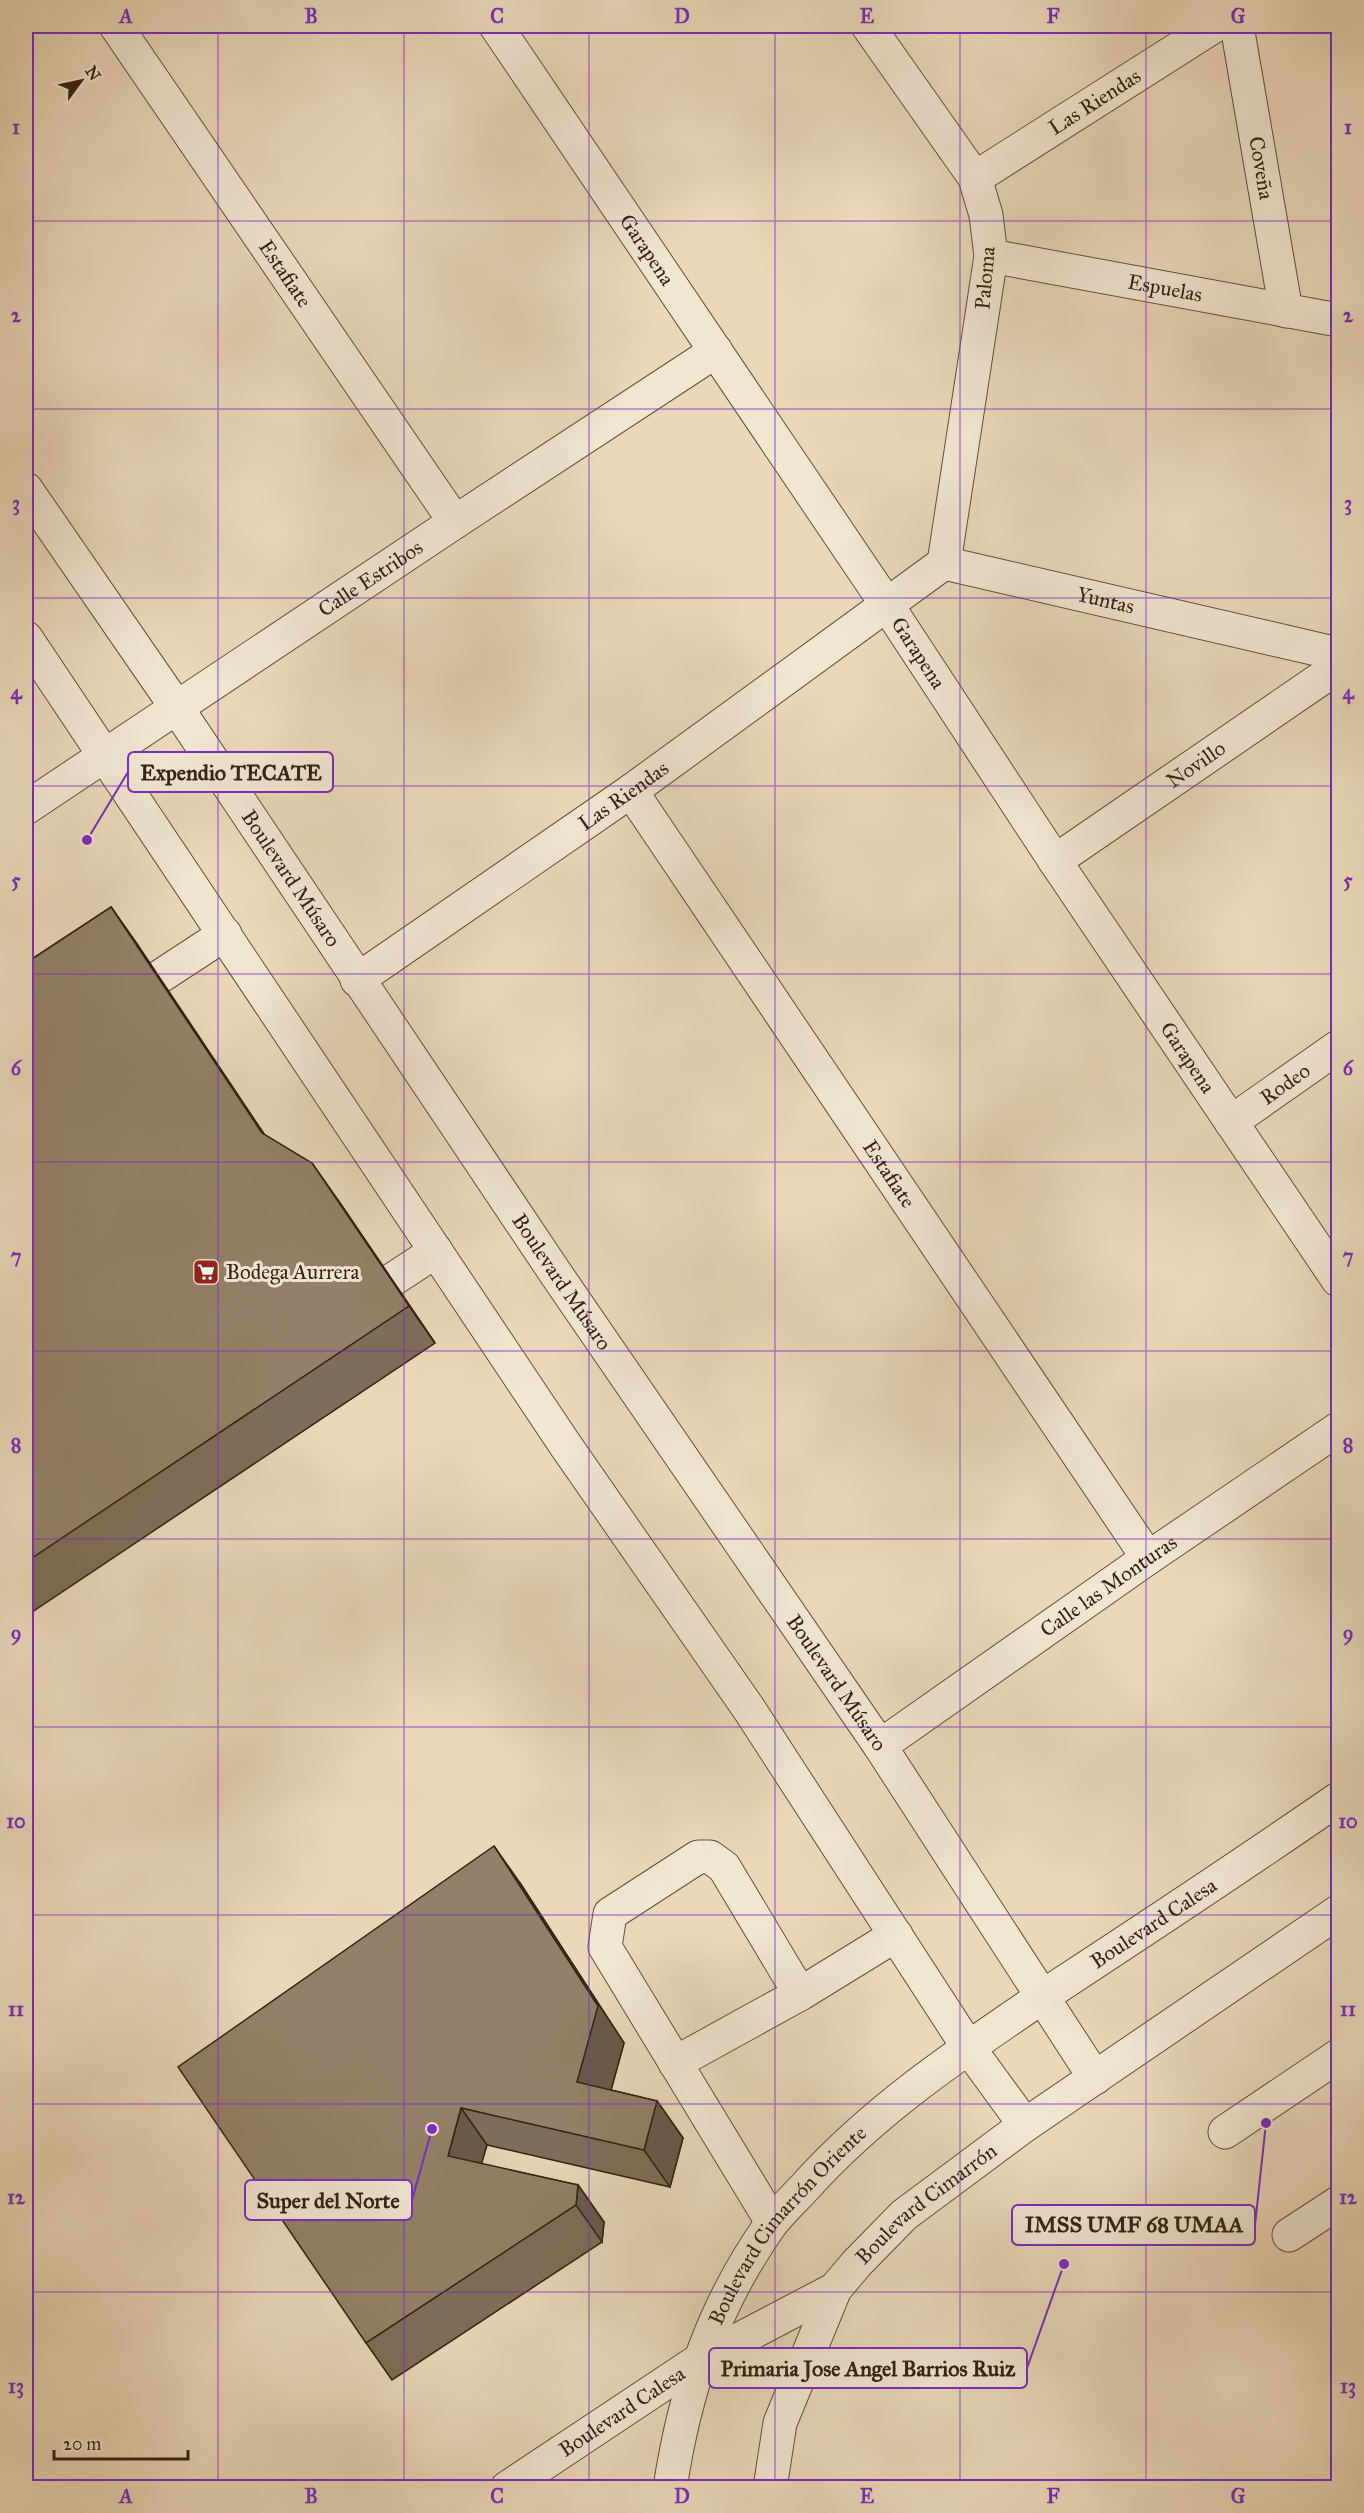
<svg xmlns="http://www.w3.org/2000/svg" width="1364" height="2513" font-family="'IM FELL Great Primer',serif">
  <rect width="100%" height="100%" fill="#ead8b9"/>
  <filter id="stains"><feTurbulence type="fractalNoise" baseFrequency=".00333" numOctaves="4"/><feColorMatrix values="0 0 0 0 .2 0 0 0 0 .09 0 0 0 0 .02 0 0 0 .5 -.17"/></filter>
  <radialGradient id="worn" r=".72"><stop offset=".6" stop-color="#630" stop-opacity="0"/><stop offset="1" stop-color="#630" stop-opacity=".3"/></radialGradient>
  <g fill="none" stroke-linecap="round" stroke-linejoin="round">
    <defs>
      <g id="minor">
        <path id="s1" d="M116,26L455,522"/>
        <path id="s2" d="M496,26L887,605L1055,861L1338,1280"/>
        <path d="M868,26L975,178L986,215L991,256L944,563"/>
        <path id="s3" d="M1237,26L1286,311"/>
        <path id="s4" d="M975,178L1214,26"/>
        <path id="s5" d="M991,256L1338,320"/>
        <path id="s6" d="M26,489L177,708L556,1274L880,1746L1095,2078"/>
        <path d="M26,638L566,1446L749,1709L968,2047L1025,2125"/>
        <path id="s7" d="M631,791L1148,1558"/>
        <path id="s8" d="M26,808L455,522L716,351"/>
        <path id="s9" d="M1055,861L1338,667"/>
        <path id="s10" d="M357,980L631,791L944,563L1338,654"/>
        <path d="M121,1002L225,934"/>
        <path id="s11" d="M1231,1122L1338,1047"/>
        <path d="M354,1305L436,1251"/>
        <path id="s12" d="M880,1746L1148,1558L1338,1429"/>
        <path d="M675,2063L800,1994L896,1935"/>
        <path d="M1225,2132L1338,2056"/>
        <path d="M772,2222L605,1947L610,1914L698,1857H710L724,1867L800,1994"/>
        <path d="M1289,2235L1338,2203"/>
        <path id="s13" d="M507,2488L698,2361L835,2289"/>
        <path id="s14" d="M670,2488C685,2389 713,2306 771,2224C781,2211 794,2199 805,2187C876,2108 964,2050 1051,1991C1147,1928 1244,1864 1338,1799"/>
        <path id="s15" d="M770,2488L780,2423L835,2289L857,2263L904,2215L1025,2125L1338,1912"/>
      </g>
    </defs>
    <use href="#minor" stroke="#624f3b" stroke-width="35"/>
    <use href="#minor" stroke="#f1e6d2" stroke-width="33"/>
  </g>
  <path fill="#7e6e59" stroke="#342111" stroke-width="1.5" d="M111,907L137,944L264,1134L338,1200L435,1343L26,1616V963Z
    M520,1883L624,2043L611,2090L657,2101L683,2138L670,2187L487,2145L481,2164L578,2185L604,2222L602,2242L392,2380L366,2343Z"/>
  <path fill="#675a49" stroke="#342111" stroke-width="1.5" d="M111,907L137,944L288,1170L262,1133Z
    M312,1163L338,1200L435,1343L409,1306Z
    M494,1846L520,1883L624,2043L603,2119L577,2082Z
    M657,2101L683,2138L670,2187L644,2150Z
    M461,2108L487,2145L473,2193L448,2156Z
    M578,2185L604,2222L602,2242L576,2205Z"/>
  <path fill="#938068" stroke="#342111" stroke-width="1.5" d="M111,907L262,1133L312,1163L409,1306L26,1562V963Z
    M494,1846L598,2006L577,2082L657,2101L644,2150L461,2108L448,2156L578,2185L576,2205L366,2343L178,2067Z"/>
  <path fill="none" stroke="#7b2cbf" stroke-width="1.5" stroke-opacity="0.55" d="M218,26V2488M404,26V2488M589,26V2488M775,26V2488M960,26V2488M1146,26V2488M26,221H1338M26,409H1338M26,598H1338M26,786H1338M26,974H1338M26,1162H1338M26,1351H1338M26,1539H1338M26,1727H1338M26,1915H1338M26,2104H1338M26,2292H1338"/>
  <defs>
    <symbol id="supermarket-square" viewBox="-11 -11 22 22"><rect x="-9" y="-9" width="18" height="18" rx="4" fill="#8f2418" stroke="#f1e6d2"/><path d="M-6-5.5h2.5l.6 2H6L4.5 2H-2.5L-4.4-4H-6ZM-1.5 3.2a1.3 1.3 0 1 0 .1 0ZM3 3.2a1.3 1.3 0 1 0 .1 0Z" fill="#fff"/></symbol>
  </defs>
  <g fill-rule="evenodd">
    <use href="#supermarket-square" x="191" y="1257" width="30" height="30"/>
  </g>
  <g text-anchor="middle" stroke-width="6" stroke-linejoin="round" paint-order="stroke">
    <g font-size="21" fill="#342111" stroke="#f1e6d2">
      <text dy="7" stroke="none"><textPath href="#s4" startOffset="142">Las Riendas</textPath></text>
      <text dy="7" stroke="none"><textPath href="#s3" startOffset="144">Coveña</textPath></text>
      <text dy="7" stroke="none"><textPath href="#s2" startOffset="270">Garapena</textPath></text>
      <text dy="7" stroke="none"><textPath href="#s1" startOffset="300">Estafiate</textPath></text>
      <text transform="translate(985 278) rotate(-85)" y="7">Paloma</text>
      <text dy="7" stroke="none"><textPath href="#s5" startOffset="177">Espuelas</textPath></text>
      <text dy="7" stroke="none"><textPath href="#s8" startOffset="414">Calle Estribos</textPath></text>
      <text dy="7" stroke="none"><textPath href="#s10" startOffset="886">Yuntas</textPath></text>
      <text dy="7" stroke="none"><textPath href="#s2" startOffset="756">Garapena</textPath></text>
      <text dy="7" stroke="none"><textPath href="#s9" startOffset="171">Novillo</textPath></text>
      <text dy="7" stroke="none"><textPath href="#s10" startOffset="324">Las Riendas</textPath></text>
      <text dy="7" stroke="none"><textPath href="#s6" startOffset="471">Boulevard Músaro</textPath></text>
      <text dy="7" stroke="none"><textPath href="#s2" startOffset="1242">Garapena</textPath></text>
      <text dy="7" stroke="none"><textPath href="#s11" startOffset="66">Rodeo</textPath></text>
      <text dy="7" stroke="none"><textPath href="#s7" startOffset="462">Estafiate</textPath></text>
      <text dy="7" stroke="none"><textPath href="#s6" startOffset="957">Boulevard Músaro</textPath></text>
      <text dy="7" stroke="none"><textPath href="#s12" startOffset="279">Calle las Monturas</textPath></text>
      <text dy="7" stroke="none"><textPath href="#s6" startOffset="1443">Boulevard Músaro</textPath></text>
      <text dy="7" stroke="none"><textPath href="#s14" startOffset="774">Boulevard Calesa</textPath></text>
      <text dy="7" stroke="none"><textPath href="#s15" startOffset="336">Boulevard Cimarrón</textPath></text>
      <text dy="7" stroke="none"><textPath href="#s14" startOffset="294">Boulevard Cimarrón Oriente</textPath></text>
      <text dy="7" stroke="none"><textPath href="#s13" startOffset="138">Boulevard Calesa</textPath></text>
    </g>
    <g font-size="21" fill="#342111" stroke="#f1e6d2" text-anchor="start">
      <text x="226" y="1279">Bodega Aurrera</text>
    </g>
  </g>
  <path fill="none" stroke="#7b2cbf" stroke-width="2" d="M87 840L128 772M432 2129L412 2200M1266 2123L1255 2225M1064 2264L1027 2368"/>
  <g fill="#7b2cbf" stroke="#f1e6d2" stroke-width="2">
    <circle cx="87" cy="840" r="6"/>
    <circle cx="432" cy="2129" r="6"/>
    <circle cx="1266" cy="2123" r="6"/>
    <circle cx="1064" cy="2264" r="6"/>
  </g>
  <g fill="#f1e6d2" stroke="#7b2cbf" stroke-width="2">
    <rect x="128" y="752" width="205" height="40" rx="6"/>
    <rect x="245" y="2180" width="167" height="40" rx="6"/>
    <rect x="1012" y="2205" width="243" height="40" rx="6"/>
    <rect x="709" y="2348" width="318" height="40" rx="6"/>
  </g>
  <g font-size="22" text-anchor="middle" font-weight="bold" fill="#342111">
    <text x="231" y="780">Expendio TECATE</text>
    <text x="328" y="2208">Super del Norte</text>
    <text x="1134" y="2232">IMSS UMF 68 UMAA</text>
    <text x="868" y="2376">Primaria Jose Angel Barrios Ruiz</text>
  </g>
  <rect width="1364" height="2513" fill="none" stroke="#ead8b9" stroke-width="66"/>
  <g transform="translate(81 81) rotate(57)" stroke="#f1e6d2" stroke-width="4.5" paint-order="stroke">
  <path d="M0-4.5L10 22L0 15L-10 22Z" fill="#342111"/>
  <text y="-9" font-size="16" font-weight="bold" text-anchor="middle" fill="#342111">N</text>
  </g>
  <path d="M54 2450v9h134v-9" fill="none" stroke="#342111" stroke-width="3"/>
  <text x="63" y="2450" font-size="18" fill="#342111" stroke="#f1e6d2" stroke-width="4.5" paint-order="stroke">20 m</text>
  <rect x="33" y="33" width="1298" height="2447" fill="none" stroke="#7b2cbf" stroke-width="2"/>
  <g font-size="20" text-anchor="middle" font-weight="bold" fill="#7b2cbf">
    <text x="126" y="23">A</text>
    <text x="311" y="23">B</text>
    <text x="497" y="23">C</text>
    <text x="682" y="23">D</text>
    <text x="867" y="23">E</text>
    <text x="1053" y="23">F</text>
    <text x="1238" y="23">G</text>
    <text x="16" y="134">1</text>
    <text x="1348" y="134">1</text>
    <text x="16" y="322">2</text>
    <text x="1348" y="322">2</text>
    <text x="16" y="510">3</text>
    <text x="1348" y="510">3</text>
    <text x="16" y="699">4</text>
    <text x="1348" y="699">4</text>
    <text x="16" y="887">5</text>
    <text x="1348" y="887">5</text>
    <text x="16" y="1075">6</text>
    <text x="1348" y="1075">6</text>
    <text x="16" y="1263">7</text>
    <text x="1348" y="1263">7</text>
    <text x="16" y="1452">8</text>
    <text x="1348" y="1452">8</text>
    <text x="16" y="1640">9</text>
    <text x="1348" y="1640">9</text>
    <text x="16" y="1828">10</text>
    <text x="1348" y="1828">10</text>
    <text x="16" y="2016">11</text>
    <text x="1348" y="2016">11</text>
    <text x="16" y="2204">12</text>
    <text x="1348" y="2204">12</text>
    <text x="16" y="2393">13</text>
    <text x="1348" y="2393">13</text>
    <text x="126" y="2503">A</text>
    <text x="311" y="2503">B</text>
    <text x="497" y="2503">C</text>
    <text x="682" y="2503">D</text>
    <text x="867" y="2503">E</text>
    <text x="1053" y="2503">F</text>
    <text x="1238" y="2503">G</text>
  </g>
  <rect width="100%" height="100%" filter="url(#stains)"/>
  <rect width="100%" height="100%" fill="url(#worn)"/>
</svg>
